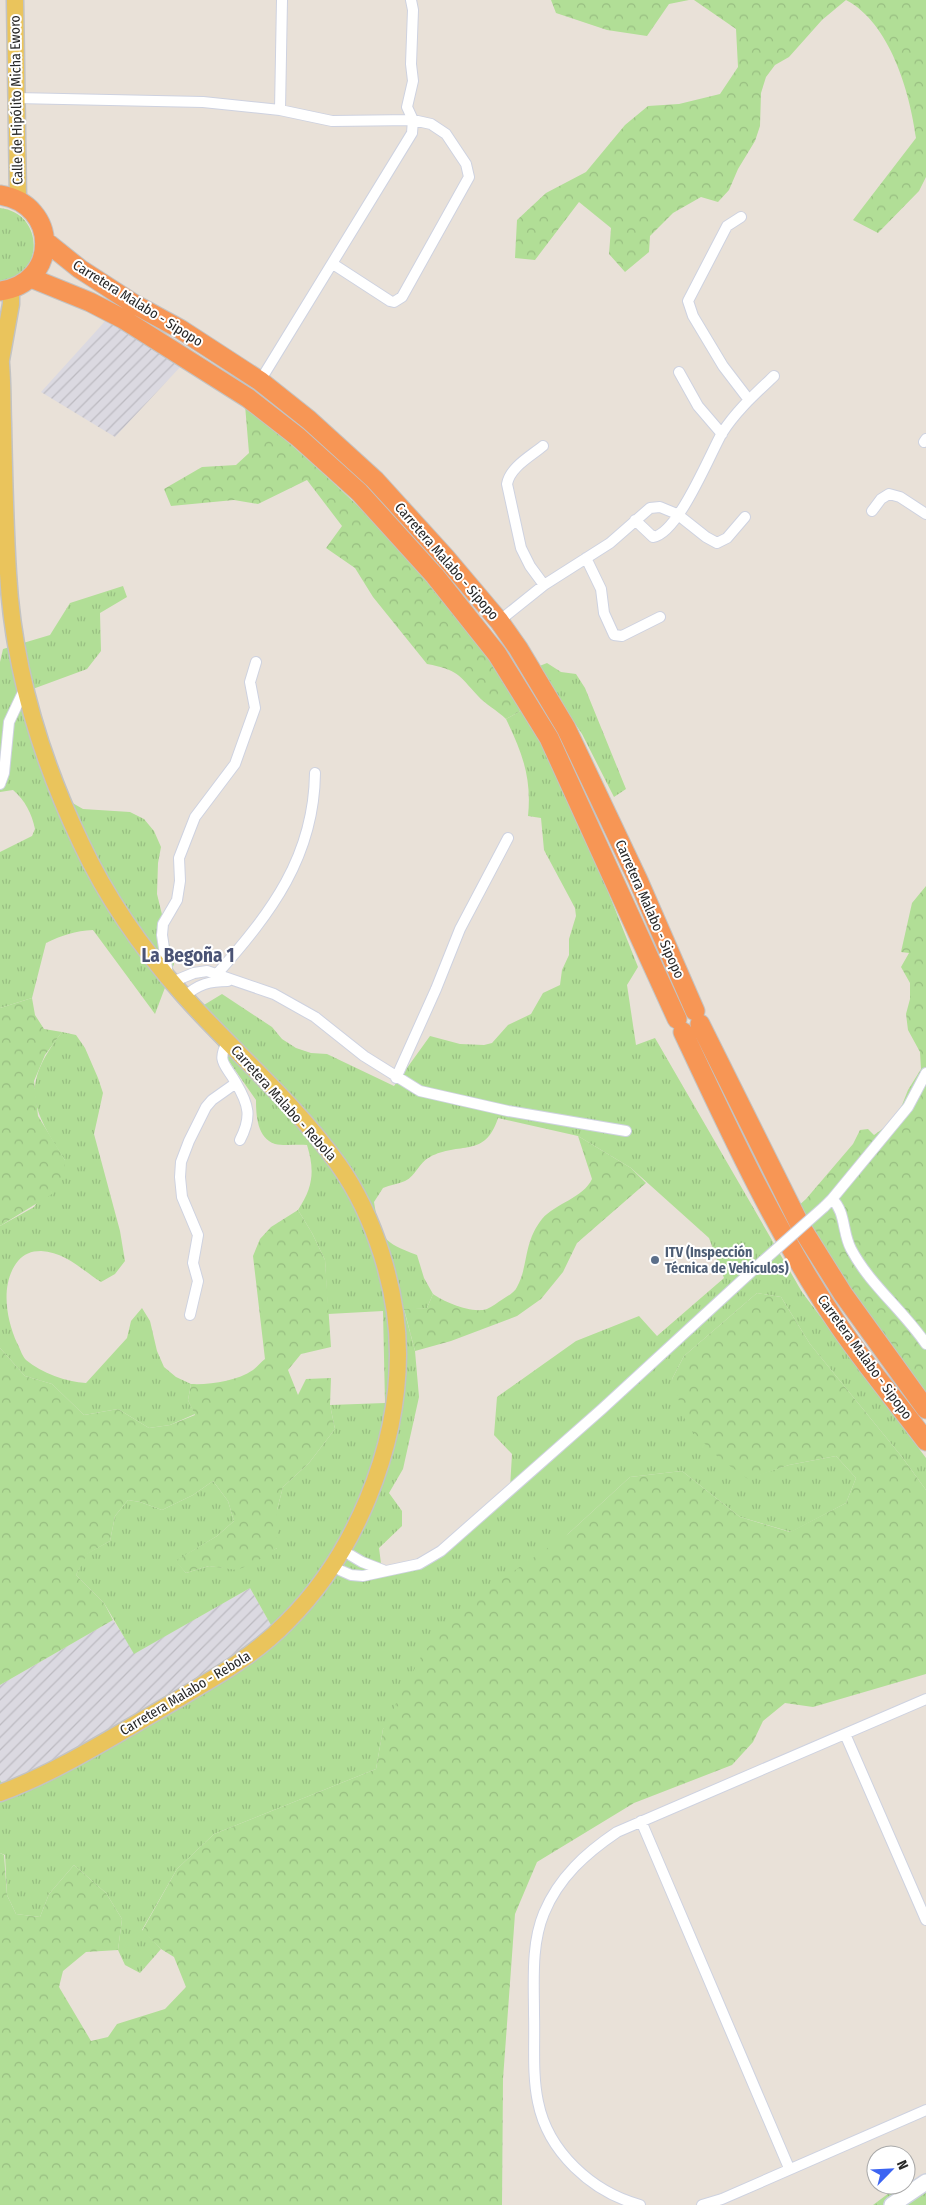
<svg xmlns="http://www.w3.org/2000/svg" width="926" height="2205" font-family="'Fira Sans Condensed',sans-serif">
  <defs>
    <pattern id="industrial-furrows" width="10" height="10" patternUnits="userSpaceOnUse" patternTransform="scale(1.25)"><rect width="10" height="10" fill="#dbd9e1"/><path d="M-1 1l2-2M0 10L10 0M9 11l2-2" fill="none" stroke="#bcbac1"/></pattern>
    <pattern id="grass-tufts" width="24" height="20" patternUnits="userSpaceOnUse" patternTransform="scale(1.25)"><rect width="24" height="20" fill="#b1de96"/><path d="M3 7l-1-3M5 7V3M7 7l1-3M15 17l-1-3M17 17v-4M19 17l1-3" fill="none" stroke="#98be81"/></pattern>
    <pattern id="forest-crowns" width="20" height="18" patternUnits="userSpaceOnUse" patternTransform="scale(1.25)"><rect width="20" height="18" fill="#b1de96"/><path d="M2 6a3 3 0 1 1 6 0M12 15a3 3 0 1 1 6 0" fill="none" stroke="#98be81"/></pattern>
  </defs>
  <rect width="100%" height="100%" fill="#e9e1d8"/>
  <path fill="url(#industrial-furrows)" d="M108,318L182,365L115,437L41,392Z
    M250,1588L276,1634L7,1790L0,1780V1685L113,1620L135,1653Z"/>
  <path fill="url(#grass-tufts)" fill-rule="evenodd" d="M0,208C45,213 45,278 0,281Z
    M123,586L127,597L100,613L101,651L87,669L30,690L69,801L83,809L130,812L144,819L154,831L161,847L158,863L157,894L174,964L155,1014L93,930C75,931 62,935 46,943L32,998L0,1008V852L32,836L35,829C32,814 25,800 13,790L0,792V662L3,649L50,635L70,603Z
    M547,663L561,672L576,674L585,688L626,789L614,797L582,734L537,667Z
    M524,709L572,801L638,967L627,985L636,1045L655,1038L802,1292L926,1458V1490L902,1457L810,1344L781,1297L757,1293L684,1356L672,1379L748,1478L789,1465L836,1456L856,1478L846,1503L791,1532L740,1517L682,1471L630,1477L568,1534L383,1729L376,1769L214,1834L177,1869L142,1930L161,1949L140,1973L125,1965L118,1950L122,1919L106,1893L74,1865L49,1894L40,1917L16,1914L7,1895L5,1855L0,1853V1780L6,1790L276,1634L250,1588L134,1654L104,1603L76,1575L86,1554L110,1541L115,1516L128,1500L140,1502L162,1510L193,1495L213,1481L228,1501L234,1521L217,1536L176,1561L186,1573L209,1566L237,1569L277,1548V1510L283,1487L309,1463L335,1429L330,1405L385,1403L383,1311L328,1314L325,1260L312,1233L298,1210C313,1187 315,1171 307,1145C297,1144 284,1146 275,1144C257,1138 256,1115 256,1100L194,1011L222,994L272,1027L282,1039L296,1048L311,1053L327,1054L394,1086L430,1036L460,1044L484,1045L492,1043L508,1025L531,1014L543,993L560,985L562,970L569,955V939L576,916L575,908L544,850L541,818L528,816C532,778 522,752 506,719ZM498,1118L578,1136L631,1168L709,1238L724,1278L657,1336L639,1316L576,1341L497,1397L494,1435L512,1454L510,1488L438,1553L382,1571L379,1548L402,1526V1511L389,1493L403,1469L419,1397L415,1351L404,1310L427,1308L433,1294L424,1278L417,1255C383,1242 380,1239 374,1202L383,1188C390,1185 398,1184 405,1181C416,1176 419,1162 430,1157C459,1141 485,1159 498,1118Z
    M62,1032L76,1035L85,1048L98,1078L103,1093L94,1134L120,1231L125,1261L115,1274L101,1282C82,1270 65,1252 41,1251C31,1251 24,1254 18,1261C0,1283 6,1319 17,1343C20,1348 22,1356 26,1360C42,1373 66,1382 86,1383L127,1338L131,1321L142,1308L150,1321L157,1351L164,1367L176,1377L191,1384L188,1400L195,1414L170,1425L149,1428L118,1409L84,1415L52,1384L25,1376L0,1348V1226L34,1207L65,1160C30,1107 21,1085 62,1032Z
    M926,2173V2205H873L889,2193Z"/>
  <path fill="url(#forest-crowns)" d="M551,0H689L669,4L647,36L607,30L556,13Z
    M694,0H926V177L919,191L878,233L853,220L916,138C910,92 890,23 846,0L822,20L789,57L775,65L766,77L761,93L760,126L755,141L738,169L729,190L718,202L701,197L673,213L650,236L649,252L625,272L609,254L611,228L579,202L535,260L515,258L517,220L546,193L586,172L625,125L648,106L679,104L720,94L738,67L736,29Z
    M245,405C284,438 322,471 358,506C421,567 476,636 524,709L506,719C498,711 485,704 478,696C458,674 458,670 427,664L373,597L355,568L326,548L342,526L307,480L258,504L234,500L171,506L164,489L202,467L236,465L249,453Z
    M926,886V1415L786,1217L806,1199L853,1144L860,1130L868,1129L874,1135L888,1125L902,1105L908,1090L921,1069L920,1052L908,1030L906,1014L910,999V983L901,967L909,953L901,952L912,903Z
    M32,998L35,1015L44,1029L62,1032L45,1055L34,1081L38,1116L65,1160L64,1174L52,1194L0,1226V1008Z
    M578,1136L631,1168L646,1183L577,1243L563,1272L541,1299L517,1316L451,1341L415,1351L404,1309L427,1308L433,1294C444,1302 472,1314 487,1309C492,1307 498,1302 503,1299C508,1296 515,1292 517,1287C529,1265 523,1243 542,1219C556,1203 583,1198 592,1179Z
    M298,1210L312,1233L325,1260L331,1347L301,1354L288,1370L298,1395L306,1379L331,1378L330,1405L335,1429L309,1463L283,1487L277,1510V1548L254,1563L237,1570L209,1566L186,1573L175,1561L217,1536L234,1521L228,1501L213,1481L193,1495L162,1510L140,1502L128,1500L115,1516L110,1541L87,1554L76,1575L104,1603L113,1620L0,1685V1348L25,1376L52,1384L84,1415L118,1409L149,1428L170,1425L195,1415L188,1400L191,1384C210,1385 237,1381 253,1370C257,1367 261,1362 265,1359L253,1256L260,1239L271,1227Z
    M757,1293L781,1297L810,1344L902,1457L926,1490V1674L813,1707L785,1703L763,1721L753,1742L732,1765L634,1803L537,1862L515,1914L503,2079L502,2205H0V1853L4,1855L7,1895L16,1914L40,1917L49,1894L74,1865L106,1893L122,1919L118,1950L86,1952L63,1971L59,1987L91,2041L108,2037L117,2024L165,2009L186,1987L174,1957L161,1949L142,1931L177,1869L214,1834L376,1769L383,1729L424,1651L492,1586L568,1534L630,1477L682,1471L740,1517L790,1532L846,1503L856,1478L836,1456L789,1465L748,1479L720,1459L687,1426L672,1379L684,1356Z"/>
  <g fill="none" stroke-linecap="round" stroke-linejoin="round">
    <defs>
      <path id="street" d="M16,98L203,102L280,110L332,121L413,120L431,124L446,134L466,164L469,177L402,297L394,302L390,301L333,264
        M280,110L282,0
        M741,217L727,226L688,301L693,316L723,366L749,400
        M679,372L698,406L722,434
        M260,381L412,133L413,120L407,107L413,81L411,64L413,10L411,0
        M924,442L926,439
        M543,446C531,456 510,467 507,484L521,548L530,566L544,585
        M872,511L881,499L889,494L900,497L926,514
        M635,520L653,537C678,534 710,454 722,433C736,411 755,394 774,376
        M586,558L601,589L604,613L614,635L622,636L660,617
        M499,621L544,585L610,543L650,508L660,507L677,514L706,537L717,543L727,538L745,517
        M0,784L4,773L9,722L25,688
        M217,974C271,913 314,857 315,773
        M168,975L162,935L163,924L177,900L180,881L179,858L195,817L235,764L255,708L250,682L256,662
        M172,982L194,973L207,971L274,994L315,1017L364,1056L420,1091L508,1111L626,1131
        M184,997C198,984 210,981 228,981
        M396,1078L436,989L460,929L508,838
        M236,1083C249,1105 252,1117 240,1140
        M832,1199L908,1107L926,1073
        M824,1207L832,1199C846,1212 842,1232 851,1249C870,1285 903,1310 926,1344
        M190,1315L198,1281L193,1263L198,1235L182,1197L180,1177L181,1162L189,1141L206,1107L212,1100L236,1083C225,1063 216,1063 228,1040
        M342,1550L362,1562L383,1570
        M333,1567L351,1575L363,1576L419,1564L441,1551L602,1409L763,1261
        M845,1734L926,1920
        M641,1821L789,2168
        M640,2205C592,2192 548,2152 538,2102C532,2074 535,2043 534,2014C534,1981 531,1944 544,1913C559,1877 586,1853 617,1832L926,1699
        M702,2205L722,2199L926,2110"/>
      <path id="secondary" d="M892,2205L926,2182"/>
      <path id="primary" d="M15,0L18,200
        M0,354C3,377 2,401 3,424C4,474 5,524 8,573C13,667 41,759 81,843C107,899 143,950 184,996C234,1052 294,1102 338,1164C375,1216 398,1291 398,1354C398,1450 354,1556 286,1623C249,1661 201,1685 156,1712C105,1741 55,1773 0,1793
        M1,360L11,304V289"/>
      <path id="highway" d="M0,195C59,204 60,283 0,291
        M45,241L80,269L134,304L180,329L260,381L309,420L375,480L445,557L499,621L518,648L566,728L638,880L695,1011
        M31,278L90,302L123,319L248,398L298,437L359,492L435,576L497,654L549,738L677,1019
        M700,1024L801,1227L843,1294L926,1409
        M683,1032C729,1130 775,1230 835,1320C863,1362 896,1401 926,1441"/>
    </defs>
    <use href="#street" stroke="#ced2e0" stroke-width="12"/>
    <use href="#secondary" stroke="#ced2e0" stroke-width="18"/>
    <use href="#primary" stroke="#c3c3c3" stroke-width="19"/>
    <use href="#highway" stroke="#c3c3c3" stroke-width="21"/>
    <use href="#street" stroke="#fff" stroke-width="10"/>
    <use href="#secondary" stroke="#fff" stroke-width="15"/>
    <use href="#primary" stroke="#eac45c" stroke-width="16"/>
    <use href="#highway" stroke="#f79655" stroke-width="19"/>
    <defs>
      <path id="street-bridge" d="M763,1261L824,1207"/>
    </defs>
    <use href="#street-bridge" stroke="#ced2e0" stroke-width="12" stroke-linecap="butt"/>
    <use href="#street-bridge" stroke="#fff" stroke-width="10"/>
  </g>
  <circle fill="#5c6f8a" stroke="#fff" stroke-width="2" cx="655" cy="1260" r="5"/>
  <g text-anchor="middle" stroke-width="4" stroke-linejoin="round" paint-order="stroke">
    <g font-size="14" fill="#272727" stroke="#fff">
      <text transform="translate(16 100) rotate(-91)" y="5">Calle de Hipólito Micha Eworo</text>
      <text transform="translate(138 303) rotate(32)" y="5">Carretera Malabo - Sipopo</text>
      <text transform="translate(447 561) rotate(49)" y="5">Carretera Malabo - Sipopo</text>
      <text transform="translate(650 909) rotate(66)" y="5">Carretera Malabo - Sipopo</text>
      <text transform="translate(284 1103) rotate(48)" y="5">Carretera Malabo - Rebola</text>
      <text transform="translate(865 1357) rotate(54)" y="5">Carretera Malabo - Sipopo</text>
      <text transform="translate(185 1693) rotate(-31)" y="5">Carretera Malabo - Rebola</text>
    </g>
    <g font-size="14" font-weight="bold" fill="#4e5e75" stroke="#fff" text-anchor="start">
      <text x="665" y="1257">ITV (Inspección<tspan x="665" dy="16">Técnica de Vehículos)</tspan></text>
    </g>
    <g font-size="19" font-weight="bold" fill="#4a5375" stroke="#fff">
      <text x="188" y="962">La Begoña 1</text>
    </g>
  </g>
  <g transform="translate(891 2170) rotate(66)"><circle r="24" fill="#ffffff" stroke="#a9a9a9"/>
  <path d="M0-4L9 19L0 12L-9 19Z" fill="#3c64f2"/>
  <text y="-8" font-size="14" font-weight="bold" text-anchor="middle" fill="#272727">N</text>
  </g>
</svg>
